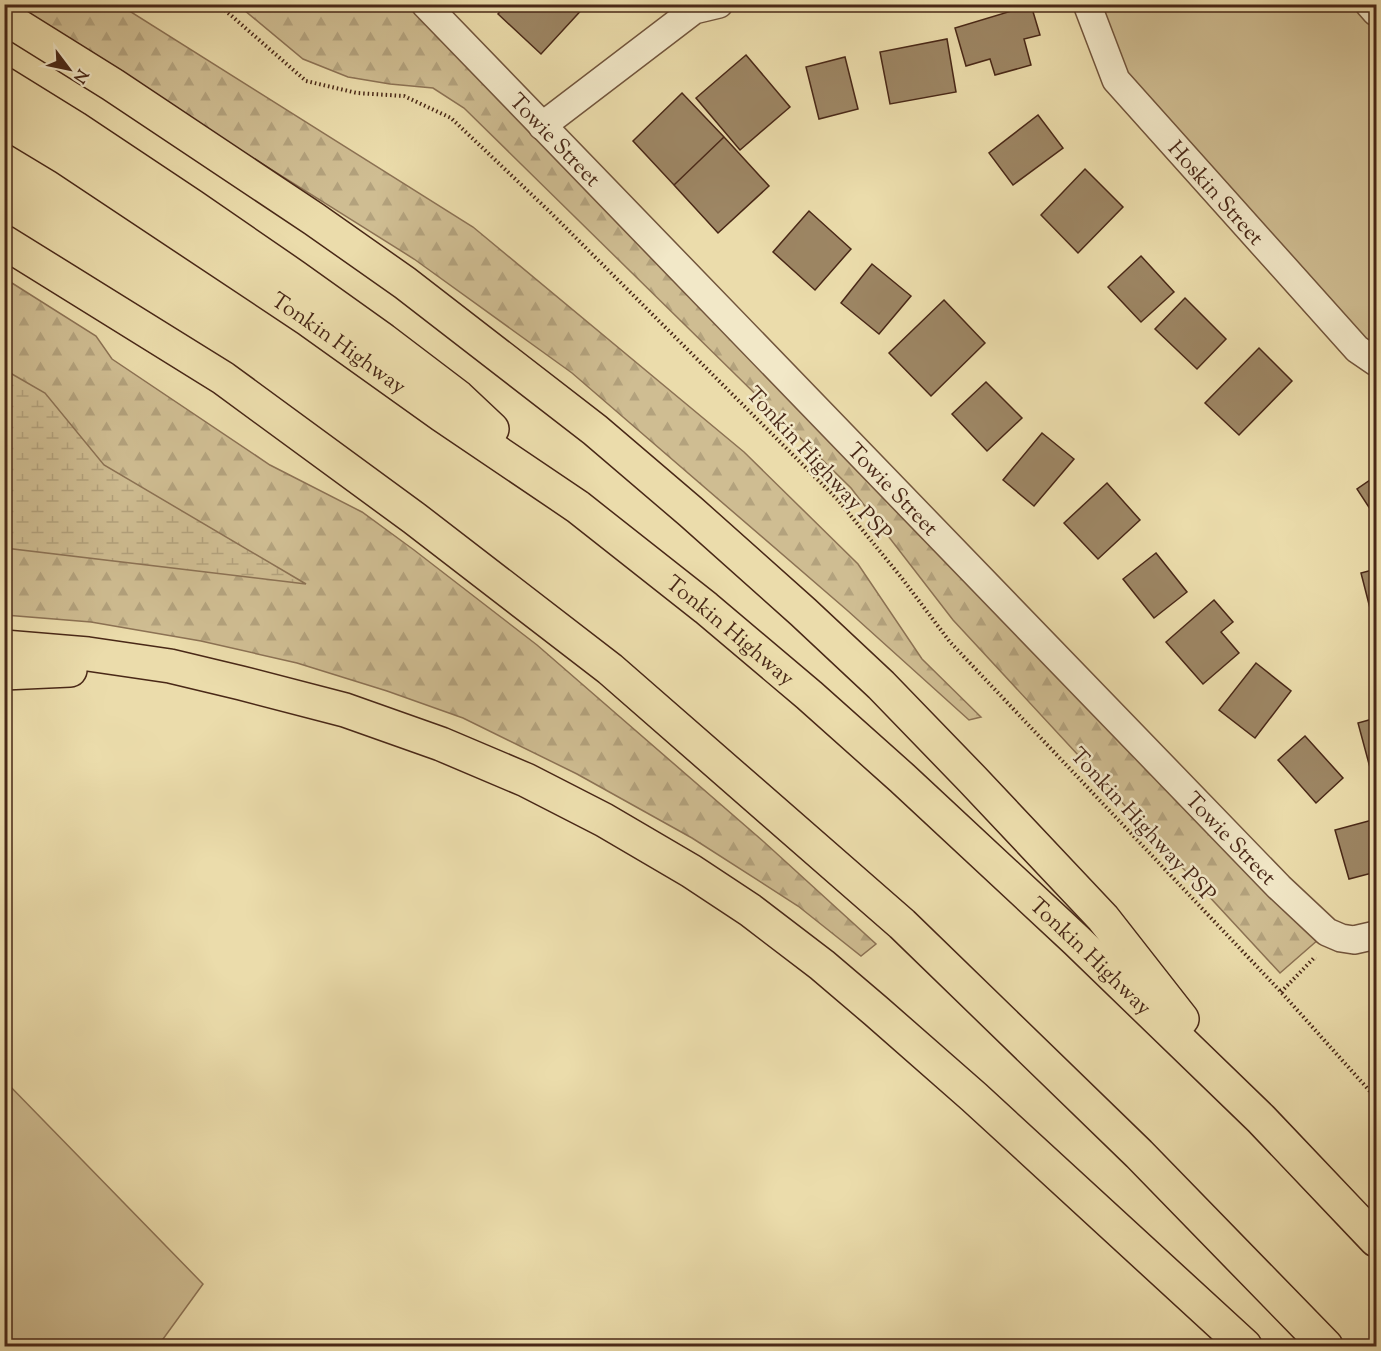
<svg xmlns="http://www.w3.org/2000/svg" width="1381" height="1351" font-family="'Sorts Mill Goudy',serif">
  <defs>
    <pattern id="forest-firs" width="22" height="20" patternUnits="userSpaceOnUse" patternTransform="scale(1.5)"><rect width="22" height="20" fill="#cfbd92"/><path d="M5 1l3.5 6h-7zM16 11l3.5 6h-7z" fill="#b3a27d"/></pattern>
    <pattern id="wetland-marsh" width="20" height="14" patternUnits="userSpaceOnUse" patternTransform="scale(1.5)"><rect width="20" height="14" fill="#cfbd92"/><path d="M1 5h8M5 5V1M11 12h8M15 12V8" fill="none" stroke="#b3a27d"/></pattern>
  </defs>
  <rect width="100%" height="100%" fill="#ebdcab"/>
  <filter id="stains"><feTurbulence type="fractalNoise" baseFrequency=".00333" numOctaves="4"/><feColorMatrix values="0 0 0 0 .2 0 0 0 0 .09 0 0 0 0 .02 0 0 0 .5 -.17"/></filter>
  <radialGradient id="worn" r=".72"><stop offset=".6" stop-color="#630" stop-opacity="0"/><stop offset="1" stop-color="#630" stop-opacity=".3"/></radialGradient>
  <path fill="#cfbd92" stroke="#8c7254" stroke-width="1.5" d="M1369,4L1376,12V362L1116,80L1087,5Z
    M4,1080L203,1284L158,1346H5Z"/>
  <path fill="url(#forest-firs)" stroke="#8c7254" stroke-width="1.5" d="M9,5H120L473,227L744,452L858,564L922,659L981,717L969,720L848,611L572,373L414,259Z
    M238,5H425L1327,932L1280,973L953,620L851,488L464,108L433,88L390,84L348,77L303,59Z
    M4,278L96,336L112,359L270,465L362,512L414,550L537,645L764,842L876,944L861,956L798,906L692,838L577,774L463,718L387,691L297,663L201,641L91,622L5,615Z"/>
  <path fill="url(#wetland-marsh)" stroke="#8c7254" stroke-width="1.5" d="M5,370L45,393L104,465L306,584L5,548Z"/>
  <path fill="#9d8664" stroke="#492817" stroke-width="1.5" d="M506,4H587L541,54L498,14Z
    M1031,5L1040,35L1024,39L1031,65L995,75L990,59L966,66L955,28Z
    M947,39L956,92L890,104L880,52Z
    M746,55L790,107L740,150L696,98Z
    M845,57L858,109L819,119L806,67Z
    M682,93L724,137L674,185L633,141Z
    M1038,115L1063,148L1013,185L989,153Z
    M724,137L769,186L718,233L674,185Z
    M1085,169L1123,207L1078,253L1041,215Z
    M809,211L851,249L815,290L773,252Z
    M1141,256L1174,292L1141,322L1108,287Z
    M872,264L911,296L879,334L841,303Z
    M1185,298L1226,339L1197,369L1155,329Z
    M944,300L985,343L931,396L889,353Z
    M1259,348L1292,381L1239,435L1205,403Z
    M986,382L1022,418L987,451L952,414Z
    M1042,433L1074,459L1034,506L1003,480Z
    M1376,476V518L1357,489Z
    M1107,483L1140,520L1098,559L1064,523Z
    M1156,553L1187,592L1154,618L1123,579Z
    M1376,569V615L1372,616L1361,573Z
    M1214,600L1233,622L1221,632L1239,653L1203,684L1166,642Z
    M1256,663L1291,691L1255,738L1219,710Z
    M1376,718V790L1358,723Z
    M1305,736L1343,778L1316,803L1278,760Z
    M1376,819V872L1349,879L1335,830Z"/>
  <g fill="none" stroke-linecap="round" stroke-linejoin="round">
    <defs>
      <g id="minor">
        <path id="s1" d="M425,4L1279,887L1327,932L1341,938L1354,940L1376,935"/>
        <path id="s2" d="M1087,4L1116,80L1357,349L1376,362"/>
        <path d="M1369,4L1376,12"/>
        <path d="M542,126L694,10L719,4"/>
      </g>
      <g id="motorway">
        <path d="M4,17L113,85L314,219L405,283L595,430L691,512L803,612L881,685L972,779L1103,918L1182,1019"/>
        <path d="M4,84L75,128L192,206L295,277L383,340L458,397L492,429"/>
        <path id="s3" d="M4,121L64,157L309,320L442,415L578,507L706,608L809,695L902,778L1076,940L1261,1119L1376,1240"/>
        <path d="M4,242L223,378L414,518L610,669L902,924L1139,1154L1326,1346"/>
        <path d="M4,647L88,654L170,666L241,683L345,710L441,744L526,780L604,820L691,871L750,910L822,965L876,1011L974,1097L1245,1346"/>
        <path d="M4,673L70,670"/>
      </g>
    </defs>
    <use href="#minor" stroke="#72553c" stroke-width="30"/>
    <use href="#motorway" stroke="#492817" stroke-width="36"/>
    <path stroke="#492817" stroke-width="4" stroke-dasharray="1.5 3" stroke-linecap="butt" d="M218,4L306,81L357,93L404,96L451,118L549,211L837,499L901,577L950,642L1281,992L1376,1098
      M1281,992L1314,958L1316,959"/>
    <use href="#minor" stroke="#f2e8c8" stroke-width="27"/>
    <use href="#motorway" stroke="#ebdcab" stroke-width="33"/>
  </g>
  <g text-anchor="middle" stroke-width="5" stroke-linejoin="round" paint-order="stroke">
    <g font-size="22" fill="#492817" stroke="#f2e8c8">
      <text dy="8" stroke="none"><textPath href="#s1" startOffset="188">Towie Street</textPath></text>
      <text dy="8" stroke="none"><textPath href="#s2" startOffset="232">Hoskin Street</textPath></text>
      <text dy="8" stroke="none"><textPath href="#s3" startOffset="402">Tonkin Highway</textPath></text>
      <text transform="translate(820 463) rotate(47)" y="8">Tonkin Highway PSP</text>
      <text dy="8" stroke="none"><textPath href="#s1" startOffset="674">Towie Street</textPath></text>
      <text dy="8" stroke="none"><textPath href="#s3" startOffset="888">Tonkin Highway</textPath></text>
      <text transform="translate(1144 824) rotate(47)" y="8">Tonkin Highway PSP</text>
      <text dy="8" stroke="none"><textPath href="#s1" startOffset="1160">Towie Street</textPath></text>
      <text dy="8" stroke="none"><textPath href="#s3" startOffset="1374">Tonkin Highway</textPath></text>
    </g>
  </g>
  <rect width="1381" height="1351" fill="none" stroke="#ebdcab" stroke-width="24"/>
  <rect x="6" y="6" width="1369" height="1339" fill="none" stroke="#492817" stroke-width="3"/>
  <rect x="12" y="12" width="1357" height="1327" fill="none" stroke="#492817" stroke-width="1.5"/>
  <g transform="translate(69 69) rotate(122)" stroke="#f2e8c8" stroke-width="4.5" paint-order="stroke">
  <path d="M0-4.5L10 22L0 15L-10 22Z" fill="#492817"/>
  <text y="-9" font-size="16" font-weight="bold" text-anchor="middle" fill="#492817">N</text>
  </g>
  <rect width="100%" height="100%" filter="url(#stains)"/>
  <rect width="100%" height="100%" fill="url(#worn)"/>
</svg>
